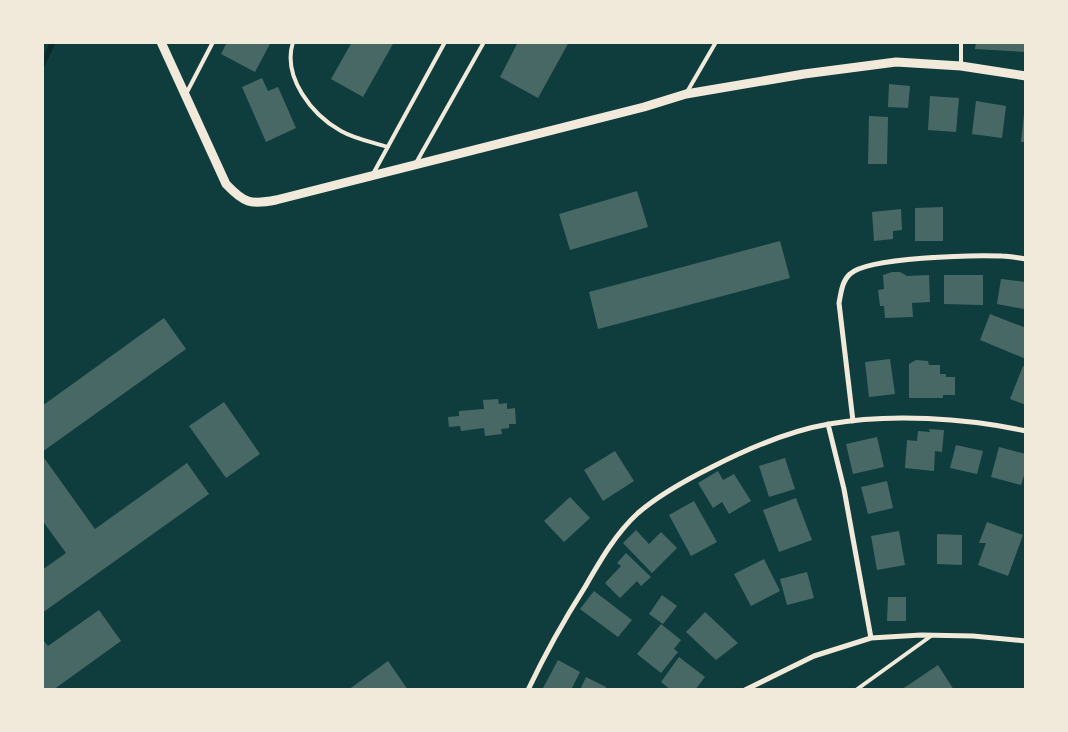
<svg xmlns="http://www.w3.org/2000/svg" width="1068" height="732" font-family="Merriweather,serif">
  <rect width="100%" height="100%" fill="#0f3d3e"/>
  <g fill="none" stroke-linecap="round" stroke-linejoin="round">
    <path stroke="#0a2a2b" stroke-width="5.5" d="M42,65L53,42"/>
  </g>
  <path fill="#486865" d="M227,42H271L255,72L221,54Z
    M352,42H394L363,97L331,79Z
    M518,42H569L538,98L500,77Z
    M976,42H1026V52L975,49Z
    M262,78L268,91L278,87L296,128L266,142L242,87Z
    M889,84L910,86L908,108L888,107Z
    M930,96L959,98L956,132L928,130Z
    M976,101L1006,106L1002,138L972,134Z
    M1024,114H1026V142H1021Z
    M869,116L888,117L887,164H868Z
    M637,191L648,227L570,250L559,214Z
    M943,207V241H915V208Z
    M901,209L902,230L893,231V239L874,241L872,212Z
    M780,241L790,278L598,329L589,292Z
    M892,272H900L907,276L929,275L930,302L912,303L913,317L885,318L884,306H880L878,290L884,289L883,275Z
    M944,275H983V305L944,304Z
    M1001,279L1026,282L1024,309L997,304Z
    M990,314L1026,328V359L980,340Z
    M164,318L186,349L42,452V406Z
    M890,359L895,394L869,397L865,362Z
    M916,360L928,361L929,365H940V374H946V377H955V395H943V398H909V364Z
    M1023,366L1026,367V405L1010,399Z
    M498,399L499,404L507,403V409L515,408L516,424H509V428L501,429L502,434L485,436L484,428L461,431L460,426L449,427L448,417L459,416V411L484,409L483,400Z
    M224,402L260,454L226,478L189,426Z
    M929,429L944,430L942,452L935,451L934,471L905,468L907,440L917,441L918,431L930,432Z
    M877,437L884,467L853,474L846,444Z
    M956,445L983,451L977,474L950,468Z
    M999,447L1026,454V469L1021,485L991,477Z
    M615,451L634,481L603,501L584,470Z
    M42,455L95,529L187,463L209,494L42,613V570L66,553L42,520Z
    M785,458L795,489L769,497L759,466Z
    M718,471L723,480L734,474L751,501L729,514L722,502L713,508L698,483Z
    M887,481L893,508L868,514L861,487Z
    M570,497L590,518L564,542L544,521Z
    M796,498L812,540L779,552L763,510Z
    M694,501L717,542L691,556L669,515Z
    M987,522L1023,535L1008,576L978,565L986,543H979Z
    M636,530L649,544L661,532L677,548L652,573L623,543Z
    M899,531L905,565L877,570L871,536Z
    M937,534L962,535V565L937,564Z
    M626,553L651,577L641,586L637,581L620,598L605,583L621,566L617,563Z
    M764,559L780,591L751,606L734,574Z
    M807,572L814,598L787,605L780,579Z
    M594,591L632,620L618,637L580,609Z
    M662,595L677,606L663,624L649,614Z
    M888,597H906V621H887Z
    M99,610L121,641L53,690H42V639L48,646Z
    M705,612L738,643L716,660L686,632Z
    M661,624L681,640L674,649L678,652L661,673L637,654Z
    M679,657L705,677L695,690H671L661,682Z
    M558,660L580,672L571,690H542Z
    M388,661L408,690H348Z
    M938,665L954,690H901Z
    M586,677L606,687L605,690H580Z"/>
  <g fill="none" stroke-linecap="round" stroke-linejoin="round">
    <path stroke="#f1e9da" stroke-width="4" d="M293,42C282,77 312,115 341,131C355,139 372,142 388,147
      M961,42V66
      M687,92L716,42
      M186,94L213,42
      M416,163L484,42
      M373,174L445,42
      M856,690L931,636"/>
    <path stroke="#f1e9da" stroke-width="5" d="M853,421L839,303C841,293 842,281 850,274C868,257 974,255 1002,256C1010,256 1018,258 1026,259
      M828,424L844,489L871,638
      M528,690C545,654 564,620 585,587C600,561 616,533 638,513C660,494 686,480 712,467C749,448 788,431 829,424C889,413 966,418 1026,431
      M745,690L814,656L871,638L921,635L973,636L1026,641"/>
    <path stroke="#f1e9da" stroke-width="9" d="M161,42L226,184C244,203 250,205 276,200L644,107L686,94L804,74L896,62L961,66L1026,76"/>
  </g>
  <rect width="1068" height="732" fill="none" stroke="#f1e9da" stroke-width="88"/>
</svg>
